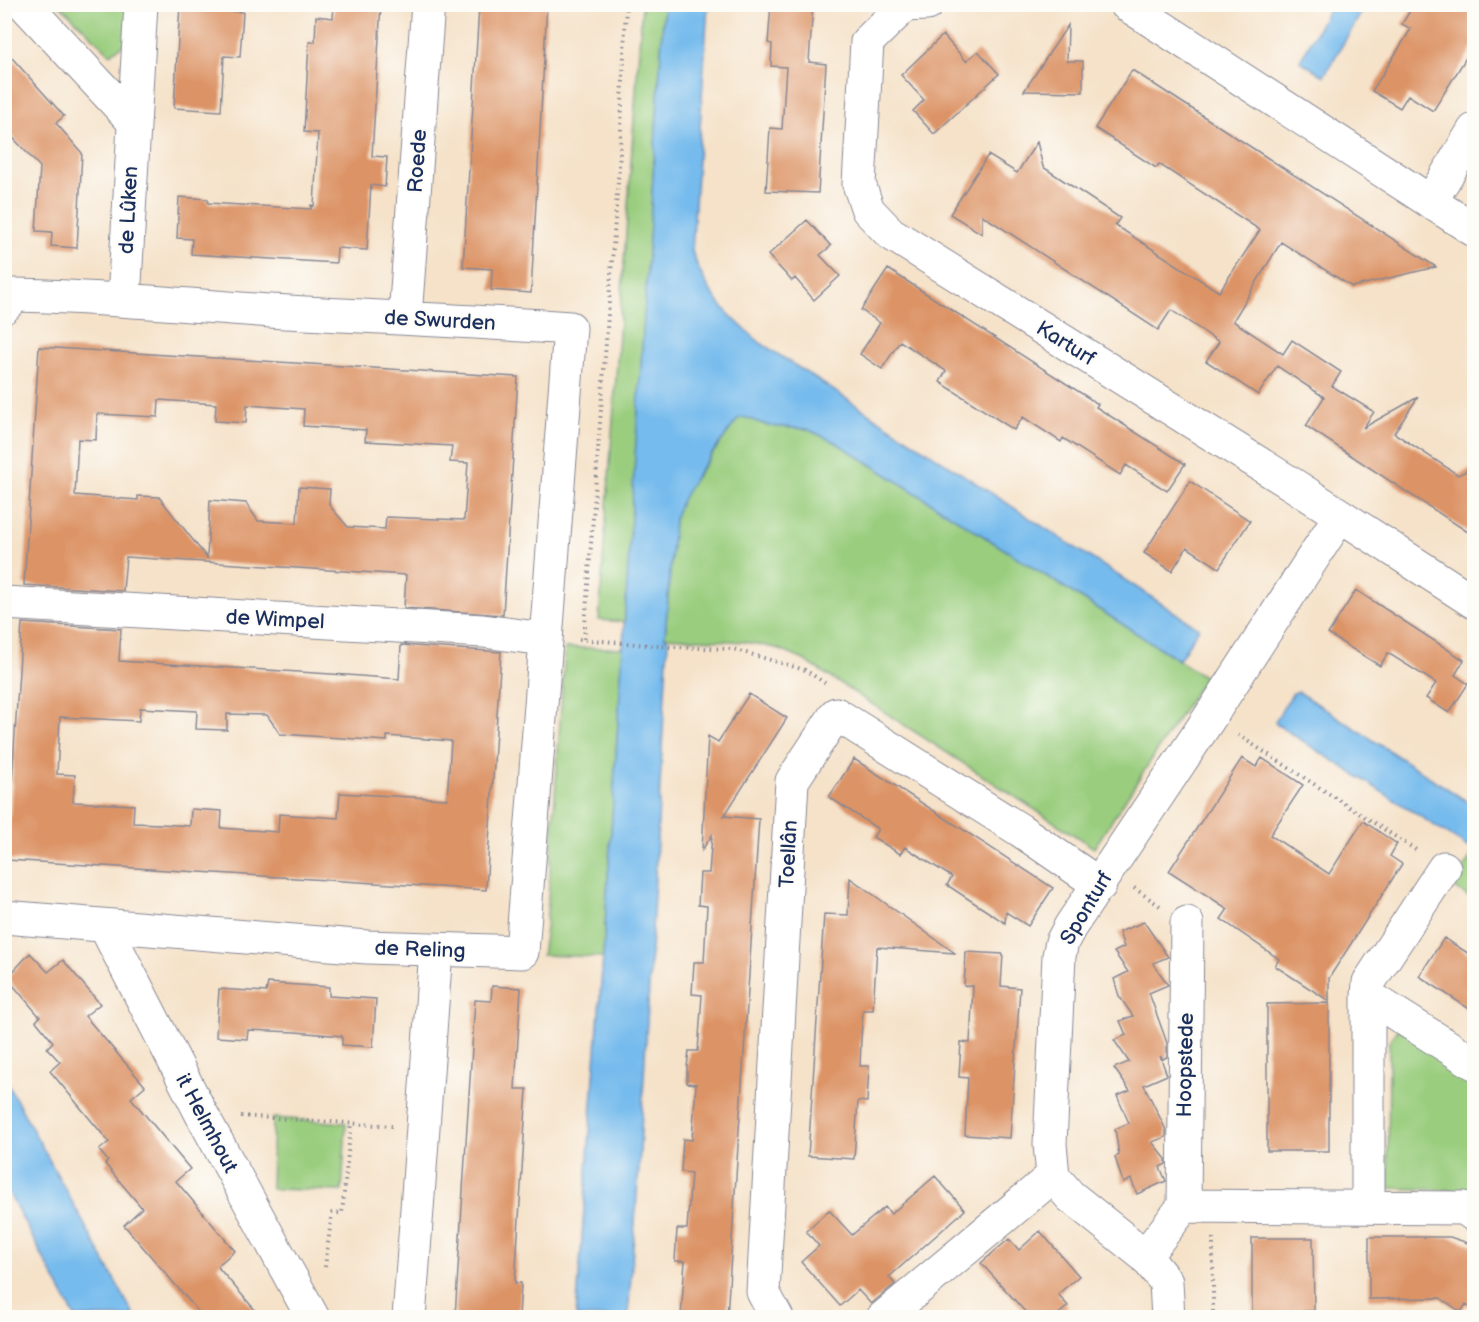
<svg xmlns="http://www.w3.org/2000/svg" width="1479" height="1322" font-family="'Balsamiq Sans',sans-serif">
  <rect width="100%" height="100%" fill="#fdfcf7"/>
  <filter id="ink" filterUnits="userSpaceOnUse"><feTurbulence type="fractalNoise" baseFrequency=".0167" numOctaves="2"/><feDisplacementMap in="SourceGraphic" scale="12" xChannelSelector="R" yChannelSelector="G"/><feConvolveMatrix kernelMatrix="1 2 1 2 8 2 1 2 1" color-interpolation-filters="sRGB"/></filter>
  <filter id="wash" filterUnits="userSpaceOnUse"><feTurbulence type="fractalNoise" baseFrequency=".008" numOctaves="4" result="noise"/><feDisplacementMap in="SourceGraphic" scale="24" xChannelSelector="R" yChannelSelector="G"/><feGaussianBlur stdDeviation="1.35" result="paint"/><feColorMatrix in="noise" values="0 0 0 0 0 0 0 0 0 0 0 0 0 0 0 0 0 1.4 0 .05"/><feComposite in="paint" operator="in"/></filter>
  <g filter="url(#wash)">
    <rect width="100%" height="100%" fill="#f5e2c9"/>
    <path fill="#9acd7e" stroke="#5a7e6e" stroke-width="1.5" d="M60,5H128L126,43L110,54Z
      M642,5H664L625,622L599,620Z
      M744,417L769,426L807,429L837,443L1205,677L1094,848L804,660L776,648L745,642L665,637L674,519L680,502L688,488L738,418Z
      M565,648H623L603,957L542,955L546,929Z
      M1474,852V900L1451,886Z
      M1398,1028L1474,1074V1191L1388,1188L1389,1042Z
      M273,1118L346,1123L342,1191L271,1189Z"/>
    <path fill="#76bbed" stroke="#4875a6" stroke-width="1.5" d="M664,5H708L692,251C705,293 729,317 762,344L1199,628L1179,660L837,443L807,429L769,426L744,417L738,419C715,450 687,482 674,519L665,637L668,640L639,1168L628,1317H576L603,957Z
      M1331,5H1366L1324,76L1300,61Z
      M1299,692L1474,806V851L1276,724L1275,721L1293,693Z
      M5,1079L135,1317H75L5,1186Z"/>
    <g id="blocks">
      <path fill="#dc9365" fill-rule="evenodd" d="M180,4H227L226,11L243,12L240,57L224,56L221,111L174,108Z
        M334,4H381L372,156L387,157L385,187L371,185L367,250L337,248L336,263L191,254L192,239L177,238L179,197L208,199V203L311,209V205L314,206L318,133L304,132L309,42H315L316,16L333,18Z
        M513,4H547L531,293L491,290L492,269L463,267L479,7L513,9Z
        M771,4H813L809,62L826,64L818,193L766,191L770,128L782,129L786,67L771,66L772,44L768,43Z
        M1414,4H1474V45L1433,111L1408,95L1400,108L1372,91L1411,29L1402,24Z
        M1068,25L1067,61H1083V92L1024,91Z
        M943,35L966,61L978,51L999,74L934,134L913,111L924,100L901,75Z
        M4,49L64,116L56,123L82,153L77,248L51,246L52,232L36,231L40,167L4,128Z
        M1132,70L1436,267L1352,287L1281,242L1233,321L1283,354L1292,340L1341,372L1332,386L1374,412L1363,428L1418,397L1394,433L1458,475L1474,467V536L1306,426L1324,397L1277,366L1258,395L1206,361L1219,342L1171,310L1158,330L982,215V234L950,214L988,155L1017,173L1037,142L1043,167L1120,218L1115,225L1219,292L1260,230L1159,164L1156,168L1095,128Z
        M807,220L831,246L820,255L840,276L814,300L795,278L792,281L768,255Z
        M888,269L1098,404L1096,407L1185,464L1167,491L1126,465L1120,475L1063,438L1061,442L1023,417L1014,430L940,382L946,371L900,341L882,369L860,354L880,323L861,310Z
        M39,347L518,377L503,615L404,608L406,575L126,557L123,591L24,585ZM159,400L216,404L215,421L231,422L246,423L247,405L304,409L303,426L366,430L365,441L452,446L450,462L468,463L464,520L386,517L385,529L348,527L329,505L330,489L299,487L297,523L258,521L246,503L210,500L207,558L159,497L138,496V500L75,495L78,439L96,440L97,414L158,417Z
        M1190,481L1250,521L1219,568L1187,547L1172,571L1144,553Z
        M1356,590L1464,660L1455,675L1468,684L1449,713L1426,698L1436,683L1388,653L1380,666L1328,634Z
        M22,623L121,629L119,661L347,675L399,679L401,645L501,652L486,890L7,860ZM140,708L197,711L196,729L227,730V714L267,715L280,734L387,741V736L451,741L447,799L340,793L338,818L279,814L278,832L221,828L222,811L191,809L190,826L161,824L133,823L134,805L73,802L75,775L57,774L60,717L139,721Z
        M749,694L787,718L724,816L759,819L727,1317H681L685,1261H675L677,1229H687L691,1173L681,1172L683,1139L692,1140L696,1084L687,1083V1067L689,1051H698L702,995L692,994L694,962H704L707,906L698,905L700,873H709L712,835L702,850L708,736L718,742Z
        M1242,758L1256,767L1262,758L1303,785L1270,835L1329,874L1363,821L1397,844L1390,856L1402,864L1329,978V1001L1275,966L1279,959L1221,919L1228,909L1169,871Z
        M854,759L1053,888L1028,926L1006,912L1005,923L979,906L947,885L952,877L905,847L900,854L873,837L878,829L829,797Z
        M850,878L955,953L877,947L873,1010H863L861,1038L860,1066H869L867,1102L858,1101L854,1159L808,1156L824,914L848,915Z
        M1144,922L1168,957L1153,963L1168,985L1149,993L1167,1043V1057L1163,1059L1160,1056L1167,1075L1144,1085L1166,1130V1137L1152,1142L1166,1159V1164L1160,1167L1166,1181L1137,1194L1131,1179L1123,1183L1115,1157L1119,1155L1115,1129L1129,1123L1117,1096L1130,1091L1114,1068L1129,1062L1114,1040L1126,1035L1120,1021L1133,1016L1119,996L1114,979L1128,972L1114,952L1124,947L1119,932Z
        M1444,938L1474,957V1012L1419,976Z
        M966,952L1003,954L1001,986L1020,988L1010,1138L965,1135L968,1078L959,1077L961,1042L970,1043L973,986H964Z
        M30,953L48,972L63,960L100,1004L85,1016L145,1086L131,1098L190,1169L176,1181L235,1251L217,1266L261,1317H203L124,1225L142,1208L105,1164L108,1161L99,1150L109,1142L50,1071L60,1062L47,1048L53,1042L36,1021L40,1017L7,978Z
        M268,983L329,987V996L376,999L373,1047L342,1045V1036L295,1032L248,1030L247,1039L216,1037L219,989L266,992Z
        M492,986L521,988L515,1089H527L515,1283H521L519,1317H455L475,1000L491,1001Z
        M1329,1003V1151H1267V1004Z
        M935,1176L965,1210L889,1277L895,1284L871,1304L858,1290L840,1306L801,1262L819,1246L806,1231L829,1210L852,1235L885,1207L891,1214Z
        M1040,1231L1079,1276L1058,1294L1068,1306L1055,1317H1030L981,1263L1009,1239L1019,1250Z
        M1369,1237H1450L1474,1245V1310L1466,1304L1461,1312L1440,1298L1369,1299Z
        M1252,1238H1313L1314,1311H1304V1317H1252Z"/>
    </g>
  </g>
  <g filter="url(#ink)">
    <use href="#blocks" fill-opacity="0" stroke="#888894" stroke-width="1.5"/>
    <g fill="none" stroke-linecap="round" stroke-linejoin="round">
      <defs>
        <path id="minor" d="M24,4L133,121
          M927,4L905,5L867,42L859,184L868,210L890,233L1295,486L1474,602
          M1126,4L1474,230
          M1431,201L1474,130
          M124,300L141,4
          M4,307L16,295C101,297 185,305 270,311C370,317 470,321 570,328L522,952L367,947L4,917
          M405,317L428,4
          M4,603L483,631L545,639
          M105,926L201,1113L313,1318
          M1368,996L1474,1063
          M1184,1206L1187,923
          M1368,1206V996L1369,982L1444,868
          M1145,1256L1184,1206L1464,1208L1474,1215
          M409,1318L436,950
          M777,1318L763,1292L792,781L836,714L1020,830L1100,885
          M883,1318L1053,1176
          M1168,1318L1166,1282L1145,1256L1070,1196L1053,1176L1050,1144L1059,956L1062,942L1070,927L1210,717L1340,516"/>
      </defs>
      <use href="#minor" stroke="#888894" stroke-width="35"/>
      <path stroke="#888894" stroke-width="4" stroke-dasharray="1.5 4.5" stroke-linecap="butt" d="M579,639L671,647L733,649L805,670L825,683
        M584,639L620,153L626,4
        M1238,735L1416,850
        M1134,888L1160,906
        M241,1116L392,1126
        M1213,1238V1318
        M325,1267L332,1213H342L351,1123"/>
      <use href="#minor" stroke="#fff" stroke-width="33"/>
    </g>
  </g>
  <g text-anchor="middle" stroke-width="4.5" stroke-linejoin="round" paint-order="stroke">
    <g font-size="21" fill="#1b2f5e" stroke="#fdfcf7">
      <text transform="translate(417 161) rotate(-86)" y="7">Roede</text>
      <text transform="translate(128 210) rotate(-87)" y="7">de Lûken</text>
      <text transform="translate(440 320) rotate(3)" y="7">de Swurden</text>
      <text transform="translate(1066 343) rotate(32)" y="7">Karturf</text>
      <text transform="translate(275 619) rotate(3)" y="7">de Wimpel</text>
      <text transform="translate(788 854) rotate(-87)" y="7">Toellân</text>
      <text transform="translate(1086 908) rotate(-59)" y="7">Sponturf</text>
      <text transform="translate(420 949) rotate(2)" y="7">de Reling</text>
      <text transform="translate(1185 1065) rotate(-89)" y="7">Hoopstede</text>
      <text transform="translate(207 1123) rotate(62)" y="7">it Helmhout</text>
    </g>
  </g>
  <rect width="1479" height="1322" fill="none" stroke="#fdfcf7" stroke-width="24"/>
</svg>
